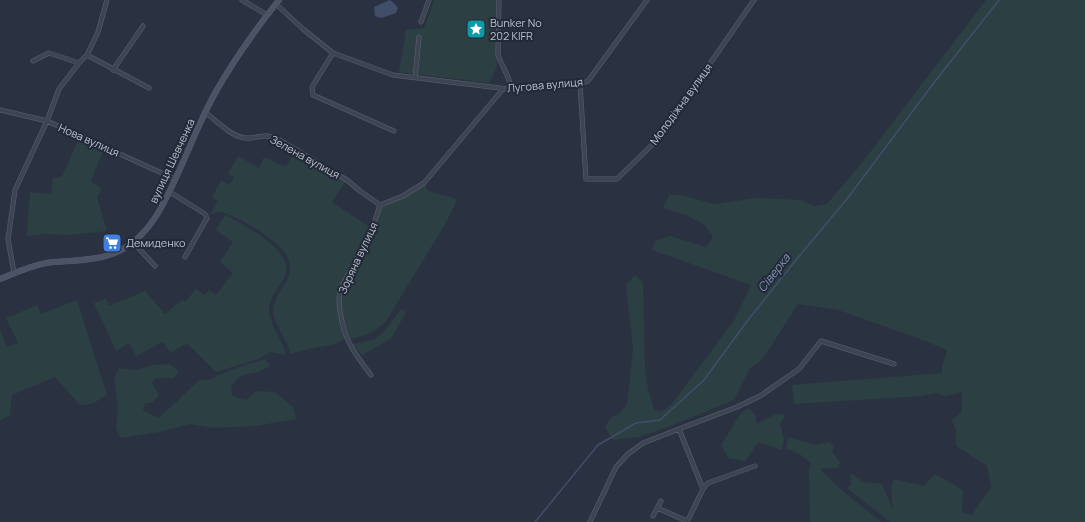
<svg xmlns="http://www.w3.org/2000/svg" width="1085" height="522" font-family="Manrope,sans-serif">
  <rect width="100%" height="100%" fill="#2a3242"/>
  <path fill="#2c3f43" d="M434,0H497L495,29L497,67L489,83L399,72L406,30L424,28Z
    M986,0H1085V522H890L847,488L851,484L850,473L864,482L882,484L893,510L891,491L893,479L924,486L935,474L963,490L962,513L972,515L991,487L987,466L956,446V430L952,420L962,412V392L945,396L936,393L923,396L794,404L792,385L942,373V367L947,350L915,337L838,310L798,304L762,360L750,368L734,400L676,424L639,437L613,440L605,427L612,417L620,413L627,405L633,348L626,285L635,275L643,282L645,368L648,389L654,409L661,412L671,405L735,319L751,285L652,250L655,241L670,236L706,247L713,237L705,225L686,215L663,208L669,195H680L715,204L756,198L801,200L814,206L827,204L861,164Z
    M78,140L103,151L91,181L102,189L97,197L107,231L70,235L44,234L27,236L30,192L51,194L53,178L62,177Z
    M295,150L347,180L332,202L371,228L380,205L403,196L424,183L428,191L457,199L451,213L438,236L386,321C375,332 365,336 350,339L353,344L372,340L383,333L401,309L406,312L391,339L362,355L356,348L353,349L345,337C336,347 321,346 309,349C303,350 297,352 291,354C287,339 274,324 273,312C272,295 291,283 290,267C290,263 287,256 285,253C277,240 233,212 218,212C215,212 213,214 210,215L218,201L212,198L221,180L230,185L234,177L228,174L238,156L259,168L264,157L286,167Z
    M225,215C241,223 293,250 286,273C282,286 268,297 269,312C271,327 283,340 286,355L271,352L258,359L216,372L187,343L171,353L163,342L136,356L129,343L116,351L94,303L106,298L109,306L145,291L165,314L182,300L185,302L196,289L204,295L209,290L216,295L233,273L220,262L233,242L216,230Z
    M77,300L107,395L92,404L80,405L55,377L12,395L10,415L0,420V330L7,347L18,343L6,318L37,305L41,314Z
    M266,359L270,366L258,372L247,374L238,378L231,387L232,396L246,400L257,391L275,392L294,408L296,419L256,426L214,428L190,424L159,432L121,438L116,428L118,407L114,379L119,368L138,370L152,365L169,364L179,371L174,378H156L152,383L159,395L153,402L144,404L143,410L158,418L173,405L199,380C213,381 214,377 226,372C239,367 253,362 266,359Z
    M749,408L756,416V424L776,414L785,415L780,424L784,439L782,450L758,442L745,461L728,458L721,445L741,413Z
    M788,437L815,445L830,442L834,448L832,451L840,463L838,468L820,469L838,487L881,522H810L809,471L811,463L801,455L786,448Z"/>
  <path fill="#414e6a" d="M390,0L395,4L398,8L396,13L381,18L375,16L374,7Z"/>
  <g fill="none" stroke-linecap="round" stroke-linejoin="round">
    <path stroke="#414e6a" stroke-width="1.5" d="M535,522L598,445L636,423L660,420L704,380L748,320L796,260L847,199L933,84L999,0"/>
    <defs>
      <path id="street" d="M242,0L267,15
        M499,0L498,55C502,67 510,76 511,89
        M276,4L303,29L333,53L393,75L516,90L580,84L588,81L647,0
        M421,22L429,0
        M333,53L312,87L313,95L394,131
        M87,55L98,32L107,0
        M33,61L49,53L79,63
        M113,70L143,26
        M415,78L419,37
        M580,84L586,179H617L657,140L754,0
        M0,110L47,121L175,179
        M205,112C215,120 232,137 245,138C257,139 262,133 276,138L347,180L360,191L380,205
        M170,192L205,214L207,218L185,257
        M133,242L155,266
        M14,273L8,239L15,190L47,121L59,89L79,63L87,55L149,88
        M371,375C354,353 344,340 340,311C339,302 338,295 342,286L371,233L380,205L403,196L424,183L503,89
        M679,429L737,407L760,396L799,369L821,341L894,364
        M703,489L708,483L755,466
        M657,508L687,521
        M653,516L661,501
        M590,522L616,467L628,454L643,443L679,429L703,489L687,522"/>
      <path id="secondary" d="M0,279C15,273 30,266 46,263C71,260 100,262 123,249C153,232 166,199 180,169C191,144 201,119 214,95C233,61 255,30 279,0"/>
    </defs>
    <use href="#street" stroke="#5c6270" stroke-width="5"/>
    <use href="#secondary" stroke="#5c6270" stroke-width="6"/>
    <use href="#street" stroke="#3e4552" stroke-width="4"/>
    <use href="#secondary" stroke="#4c5365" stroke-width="5.5"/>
  </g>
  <defs>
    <symbol id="sight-square" viewBox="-11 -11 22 22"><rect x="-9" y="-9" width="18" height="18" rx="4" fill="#0f9aa8" stroke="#222938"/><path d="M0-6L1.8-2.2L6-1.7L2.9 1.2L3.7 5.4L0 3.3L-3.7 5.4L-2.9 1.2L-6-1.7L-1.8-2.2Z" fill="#fff"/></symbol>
    <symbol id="supermarket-square" viewBox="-11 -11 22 22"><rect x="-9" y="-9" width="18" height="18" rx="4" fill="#3f7fe0" stroke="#222938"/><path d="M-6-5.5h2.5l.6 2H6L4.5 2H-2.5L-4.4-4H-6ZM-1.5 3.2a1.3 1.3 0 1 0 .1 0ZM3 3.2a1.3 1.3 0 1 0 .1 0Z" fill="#fff"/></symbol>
  </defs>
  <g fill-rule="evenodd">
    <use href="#sight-square" x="465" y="18" width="22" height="22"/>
    <use href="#supermarket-square" x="101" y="232" width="22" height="22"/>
  </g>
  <g text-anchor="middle" stroke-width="4" stroke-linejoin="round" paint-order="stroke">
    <g font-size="11" fill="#bbc0cc" stroke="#222938" text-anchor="start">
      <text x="490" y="27">Bunker No<tspan x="490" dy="13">202 KIFR</tspan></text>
      <text x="126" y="247">Демиденко</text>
    </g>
    <g font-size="11" fill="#bbc0cc" stroke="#222938">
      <text transform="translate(545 85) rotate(-5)" y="4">Лугова вулиця</text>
      <text transform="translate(681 104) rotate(-54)" y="4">Молодіжна вулиця</text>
      <text transform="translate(89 140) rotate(24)" y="4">Нова вулиця</text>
      <text transform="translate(305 157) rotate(29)" y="4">Зелена вулиця</text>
      <text transform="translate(172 161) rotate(-65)" y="4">вулиця Шевченка</text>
      <text transform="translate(358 258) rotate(-65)" y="4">Зоряна вулиця</text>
    </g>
    <g font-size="12" font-style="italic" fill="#8594b1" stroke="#222938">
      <text transform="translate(774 273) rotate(-52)" y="4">Сіверка</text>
    </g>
  </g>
</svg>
